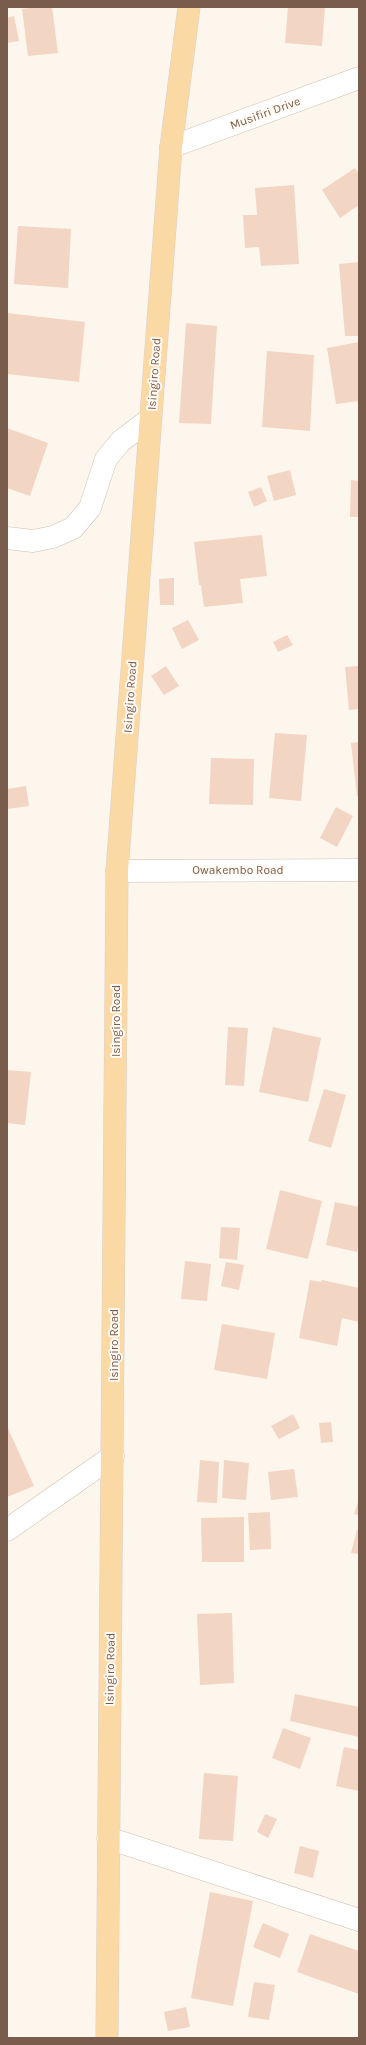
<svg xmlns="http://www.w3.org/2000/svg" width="366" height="2045" font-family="Karla,sans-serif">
  <rect width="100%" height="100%" fill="#fdf6ec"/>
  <path fill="#f3d5c3" d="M36,7H52L58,53L28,56L22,9Z
    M288,7H325L322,46L285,43Z
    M14,16L19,41L7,43V18Z
    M355,168L359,174V205L340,218L322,190Z
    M294,185L299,264L261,266L259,247L245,248L243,215H257L255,188Z
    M18,226L71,229L68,288L14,284Z
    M359,262V336H345L339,264Z
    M7,313L85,322L79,382L7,374Z
    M186,323L217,326L211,424L179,423Z
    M359,342V401L336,404L327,348Z
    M267,351L314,355L310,431L262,427Z
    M7,428L48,443L30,496L7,488Z
    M290,470L296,495L274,501L267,476Z
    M351,480L359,481V517H350Z
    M261,487L267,501L254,507L248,492Z
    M262,535L267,576L240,579L243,603L204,607L201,585H199L194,542Z
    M174,578V605H160L159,579Z
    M188,620L199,640L182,649L172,628Z
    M287,635L293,645L278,652L273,642Z
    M166,666L179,686L164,695L151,676Z
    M359,666V709L349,710L345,667Z
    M275,733L307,735L301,801L269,798Z
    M359,742V796H357L351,743Z
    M211,758L254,759L253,805L209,804Z
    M26,786L29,806L7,809V789Z
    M336,807L353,816L337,847L320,838Z
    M228,1027L248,1028L244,1086L225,1085Z
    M273,1027L321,1038L308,1102L259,1092Z
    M7,1070L31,1072L25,1125L7,1123Z
    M324,1089L346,1095L331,1148L308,1141Z
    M280,1190L322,1201L308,1259L266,1249Z
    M335,1202L359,1207V1242L357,1252L326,1245Z
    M221,1227L240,1228L237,1260L219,1258Z
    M185,1261L211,1264L207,1301L181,1299Z
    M226,1262L244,1265L239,1290L221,1286Z
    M310,1280L321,1282L322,1280L359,1288V1322L342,1318L337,1346L299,1338Z
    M222,1324L275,1333L267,1379L214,1370Z
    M293,1414L300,1428L279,1439L271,1426Z
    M331,1422L333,1442L321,1443L319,1423Z
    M7,1426L34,1486L7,1497Z
    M200,1460L219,1462L217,1503L197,1502Z
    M224,1460L249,1463L246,1500L222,1498Z
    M294,1469L298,1497L271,1500L268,1472Z
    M359,1499V1515L354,1514Z
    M270,1512L271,1549L250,1550L248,1513Z
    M244,1517V1562H202L201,1518Z
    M357,1530H359V1554L351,1553Z
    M232,1613L234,1683L200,1685L197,1614Z
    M295,1694L359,1707V1737L290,1721Z
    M283,1728L311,1738L300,1769L272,1758Z
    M344,1747L359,1750V1791L336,1786Z
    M204,1773L238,1776L233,1841L199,1839Z
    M265,1814L277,1819L268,1838L257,1832Z
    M300,1846L319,1851L313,1878L294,1873Z
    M210,1892L253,1901L233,2006L191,1998Z
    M263,1923L289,1934L280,1958L253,1947Z
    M310,1934L359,1951V1994L297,1972Z
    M254,1982L275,1985L269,2020L248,2017Z
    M186,2007L190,2027L168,2031L164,2012Z"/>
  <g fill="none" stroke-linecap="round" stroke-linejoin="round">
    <defs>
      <path id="minor" d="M171,147L359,78
        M7,538L33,541L53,537L73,528L90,508L106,459L121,441L150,419
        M117,871L359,870
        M7,1530L113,1456
        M108,1838L359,1920"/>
      <path id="major" d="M107,2038L117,871L171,147L189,7"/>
    </defs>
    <use href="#minor" stroke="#d1beb0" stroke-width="23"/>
    <use href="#major" stroke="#dad1cd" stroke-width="23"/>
    <use href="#minor" stroke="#fff" stroke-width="22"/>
    <use href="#major" stroke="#fbd9a5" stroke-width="22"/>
  </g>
  <g text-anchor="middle" stroke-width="4" stroke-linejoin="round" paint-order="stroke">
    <g font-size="12" fill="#7a5c4d" stroke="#fffaf3">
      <text transform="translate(265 113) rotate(-20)" y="4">Musifiri Drive</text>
      <text transform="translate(154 374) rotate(-86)" y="4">Isingiro Road</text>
      <text transform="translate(130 697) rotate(-86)" y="4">Isingiro Road</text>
      <text x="238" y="874">Owakembo Road</text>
      <text transform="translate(116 1021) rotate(-90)" y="4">Isingiro Road</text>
      <text transform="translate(114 1345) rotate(-90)" y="4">Isingiro Road</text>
      <text transform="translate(110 1669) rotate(-89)" y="4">Isingiro Road</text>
    </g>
  </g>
  <rect width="366" height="2045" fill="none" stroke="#7a5c4d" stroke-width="16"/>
</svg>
